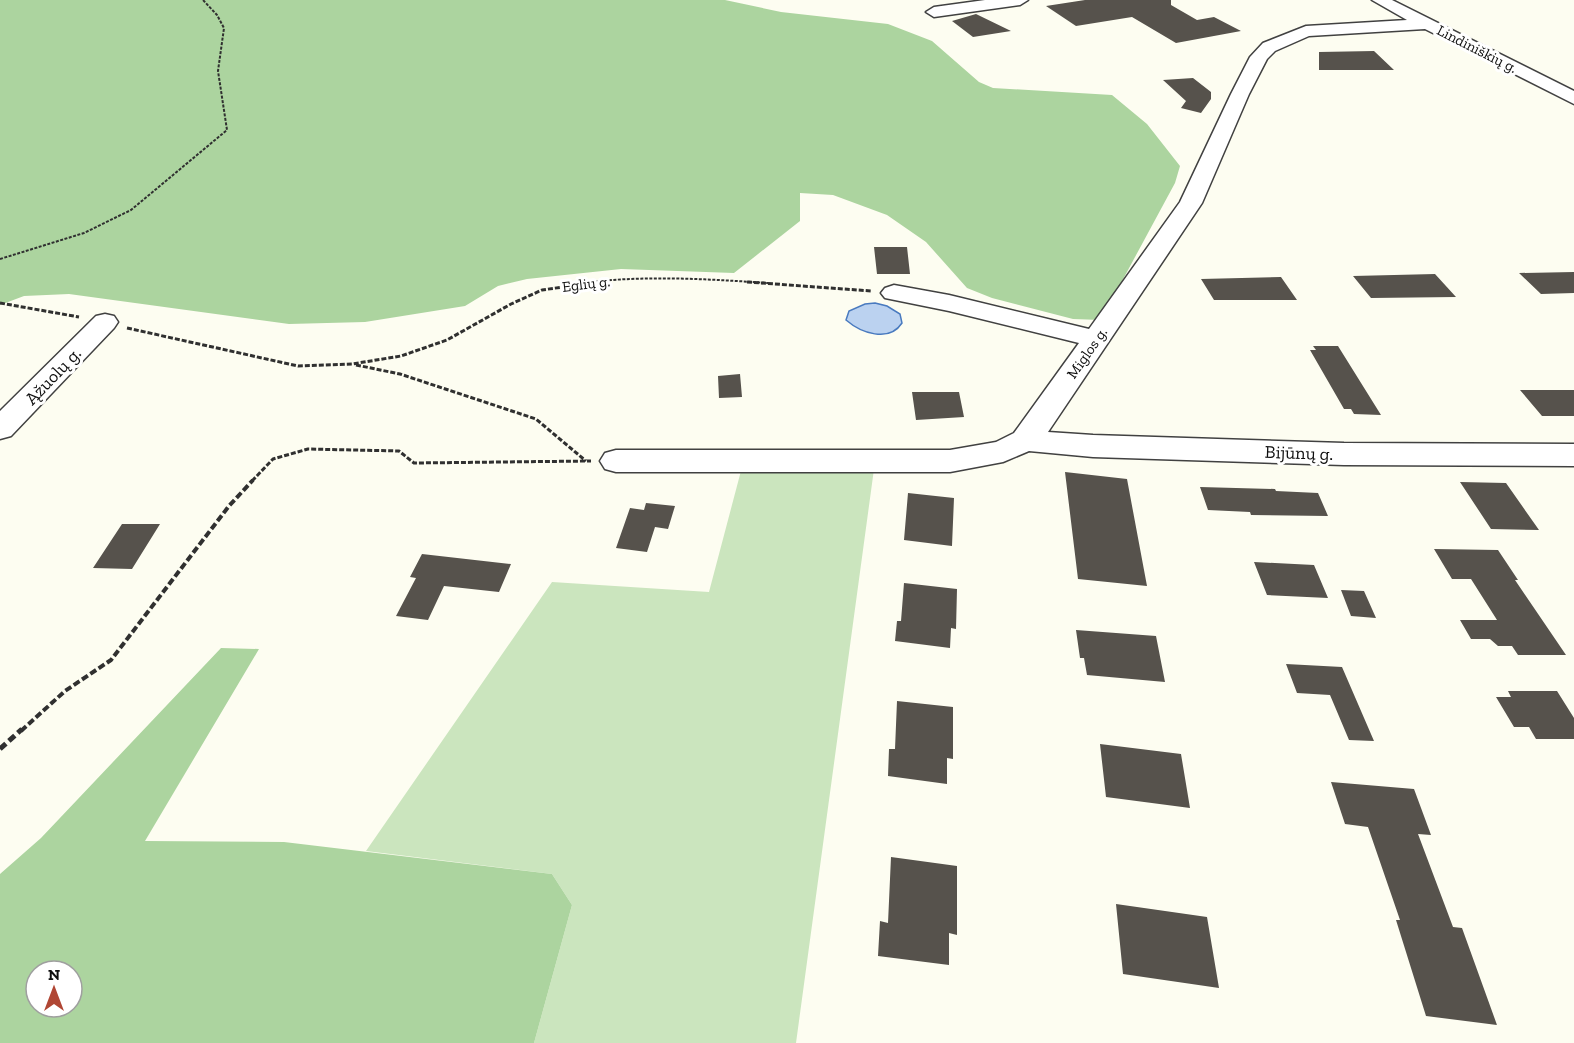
<svg xmlns="http://www.w3.org/2000/svg" width="1574" height="1043" font-family="'Zilla Slab',serif">
  <rect width="100%" height="100%" fill="#fdfdf1"/>
  <path fill="#cbe5be" d="M742,467L874,469L796,1043H534L572,905L552,874L366,851L552,582L709,592Z"/>
  <path fill="#acd49f" fill-rule="evenodd" d="M0,0H725L781,12L888,24L932,41L979,82L993,88L1112,95L1147,124L1180,166L1175,183L1101,320L1073,319L992,298L967,288L926,242L887,215L833,195L800,193V221L734,273L621,269L527,279L498,286L465,306L365,322L289,324L69,294L24,296L0,305Z
    M221,648L259,649L145,841L284,842L552,874L572,905L534,1043H0V874L41,838ZM36,971H72V1007H36Z"/>
  <path fill="#bbd2f0" stroke="#497abf" stroke-width="1.5" d="M875,303L887,306L900,314L902,323C889,343 861,333 846,320L849,311L865,304Z"/>
  <path fill="#56524c" d="M1085,0H1171V5L1197,20L1214,17L1241,31L1176,43L1132,17L1076,26L1046,6Z
    M976,14L1011,31L973,37L952,21Z
    M1374,51L1394,70H1319V52Z
    M1193,78L1211,92V99L1201,113L1181,108L1186,101L1163,80Z
    M874,247H907L910,274H877Z
    M1574,272V293L1541,294L1519,273Z
    M1435,274L1456,297L1371,298L1353,276Z
    M1281,277L1297,300H1214L1201,279Z
    M1313,346H1338L1381,415L1354,414L1351,409H1344L1310,350H1316Z
    M740,374L742,397L719,398L718,376Z
    M1520,390H1574V416H1542Z
    M912,392H959L964,417L916,420Z
    M1065,472L1127,479L1147,586L1078,579Z
    M1460,482L1506,483L1539,530L1491,529Z
    M1200,487L1275,489L1276,491L1318,493L1328,516L1251,515L1250,512L1208,510Z
    M908,493L954,498L952,546L904,540Z
    M646,503L675,506L668,529L655,527L647,552L616,548L630,508L644,510Z
    M122,524H160L132,569L93,568Z
    M1434,549L1498,550L1518,580H1515L1566,655H1518L1512,646H1498L1490,639H1471L1460,620H1497L1471,579H1452Z
    M422,554L511,564L499,592L444,586L428,620L396,616L416,578L410,577Z
    M1254,562L1314,565L1328,598L1267,595Z
    M904,583L957,589L956,629L951,628L950,648L895,641L897,621H901Z
    M1341,590L1364,591L1376,618L1351,616Z
    M1076,630L1156,636L1165,682L1087,675L1084,658H1080Z
    M1286,664L1342,667L1374,741L1349,740L1330,695L1297,693Z
    M1508,691H1557L1574,718V739H1536L1529,727H1514L1496,697H1511Z
    M897,701L953,707V759L947,758V784L888,776L889,749H895Z
    M1100,744L1181,754L1190,808L1106,797Z
    M1331,782L1414,789L1431,835L1418,834L1453,927L1462,928L1497,1025L1426,1016L1396,920H1400L1368,827L1345,824Z
    M891,857L957,866V935L949,933V965L878,956L880,921L888,923Z
    M1116,904L1207,917L1219,988L1123,974Z"/>
  <g fill="none" stroke-linecap="round" stroke-linejoin="round">
    <defs>
      <path id="minor" d="M985,0H1028L1020,5L934,17L926,12L934,7Z
        M1372,0H1392L1574,91V104L1425,29L1309,36L1275,51L1267,59L1249,94L1202,203L1048,432L1093,435L1344,443L1574,444V466L1344,465L1093,457L1029,451L1003,462L950,472H616L605,469L600,461L605,453L616,450H950L996,442L1014,433L1079,343L949,311L885,298L881,293L885,288L894,285L949,295L1089,329L1180,202L1231,94L1250,57L1263,43L1306,26L1407,20Z
        M105,314L114,316L118,322L114,328L11,436L0,439V411L96,316Z"/>
    </defs>
    <use href="#minor" stroke="#414141" stroke-width="3"/>
    <path stroke="#303030" stroke-width="2" stroke-dasharray="3 1.5" stroke-linecap="butt" d="M0,259L84,233L131,210L227,130L218,71L224,28L217,15L203,0
      M582,283C644,275 706,279 768,283"/>
    <path stroke="#303030" stroke-width="3" stroke-dasharray="5 2" stroke-linecap="butt" d="M747,282L872,291
      M0,303L79,317
      M127,328L298,366L352,364L401,356L447,340L511,304L542,290L597,282
      M356,365L400,374L536,419L586,461
      M252,481L273,459L308,449L399,451L414,463L591,461"/>
    <path stroke="#303030" stroke-width="4" stroke-dasharray="7 3" stroke-linecap="butt" d="M21,731L65,691L111,660L229,506L253,480"/>
    <path stroke="#303030" stroke-width="5" stroke-dasharray="8 4" stroke-linecap="butt" d="M0,749L22,729"/>
    <use href="#minor" fill="#fff" fill-rule="evenodd"/>
  </g>
  <g text-anchor="middle" stroke-width="6" stroke-linejoin="round" paint-order="stroke">
    <g font-size="15" fill="#0e0e0e" stroke="#fff">
      <text transform="translate(1477 49) rotate(27)" y="5">Lindiniškių g.</text>
      <text transform="translate(586 284) rotate(-7)" y="5">Eglių g.</text>
      <text transform="translate(1087 353) rotate(-55)" y="5">Miglos g.</text>
    </g>
    <g font-size="18" fill="#0e0e0e" stroke="#fff">
      <text transform="translate(53 376) rotate(-46)" y="6">Ąžuolų g.</text>
      <text transform="translate(1299 453) rotate(2)" y="6">Bijūnų g.</text>
    </g>
  </g>
  <g transform="translate(54 989)"><circle r="28" fill="#ffffff" stroke="#9f9f9f" stroke-width="1.5"/>
  <path d="M0-4.5L10 22L0 15L-10 22Z" fill="#b04634"/>
  <text y="-9" font-size="16" font-weight="bold" text-anchor="middle" fill="#0e0e0e">N</text>
  </g>
</svg>
